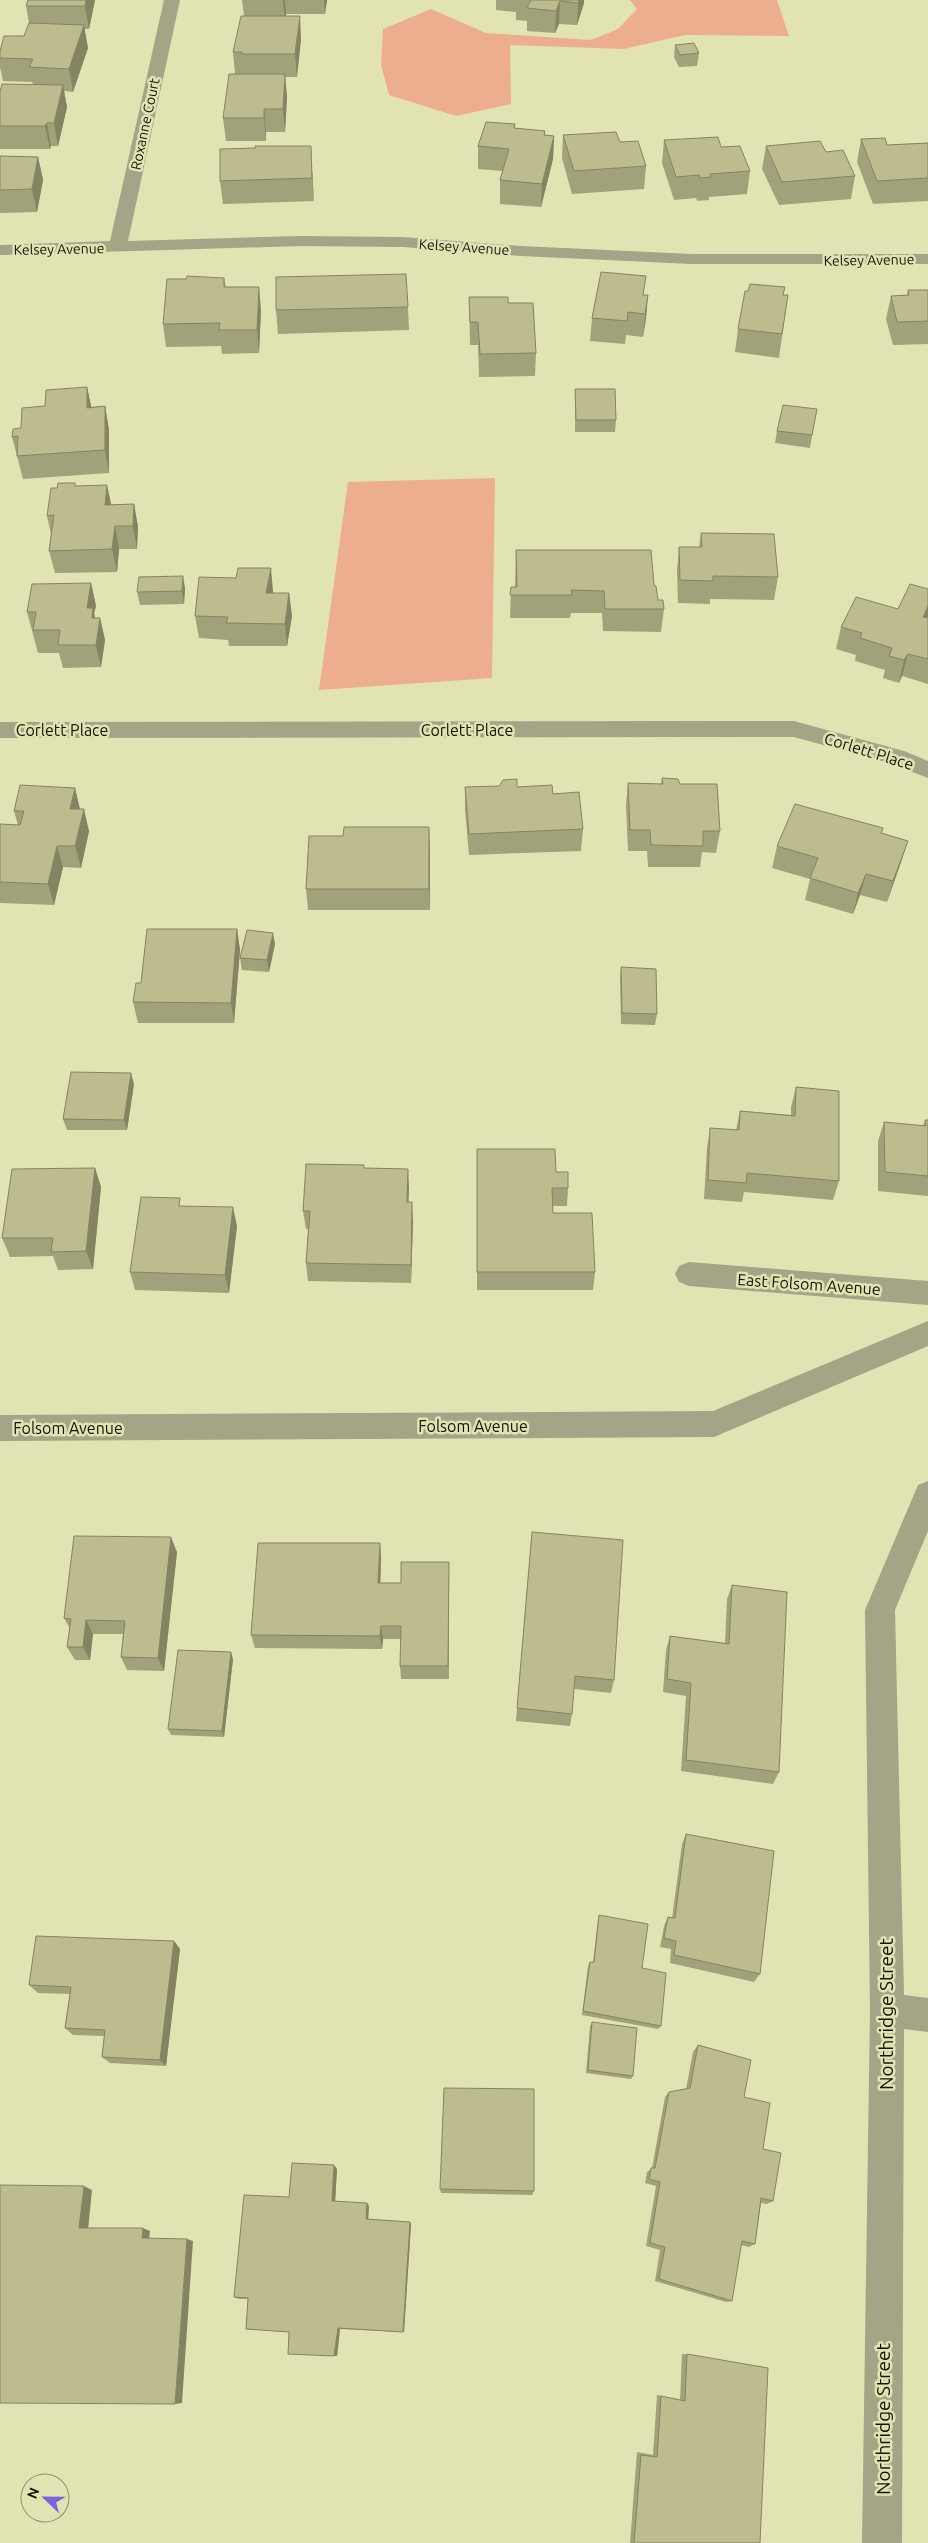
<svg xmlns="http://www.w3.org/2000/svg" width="928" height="2543" font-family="Ubuntu,sans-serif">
  <rect width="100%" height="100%" fill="#e2e3b3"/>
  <path fill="#ecae8f" d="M630,0H777L789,36L685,35L624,49L510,45L511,104L456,116L389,95L381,65L383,29L431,9L486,33L591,40L618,29L637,9Z
    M495,478L492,678L319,690L348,482Z"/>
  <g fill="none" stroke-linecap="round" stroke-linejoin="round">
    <path fill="#a4a486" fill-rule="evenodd" d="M164,0H180L128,241L301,236L403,237L521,246L692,254H928V264H692L521,256L403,247L301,246L0,255V245L110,241Z
      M794,721L904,751L928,761V778L889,763L794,737L0,738V722Z
      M689,1262L928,1281V1305L689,1286L679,1282L675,1274L679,1266Z
      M928,1321V1346L714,1437L0,1441V1415L713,1411Z
      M928,1481V1531L895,1610L904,1995L928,1998V2032L904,2029L902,2543H862L870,2010L865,1610L918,1485Z"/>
  </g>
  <path fill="#a2a27a" d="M28,0H95L89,29H84L88,48L73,92L64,91L67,107L58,146H51L50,149H0V91L33,84L32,82L3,81L0,67V51L24,36L29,23L26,6Z
    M242,0H327L325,14H286V16L301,39L297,77H285L287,97L285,132H266V141H226L223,118L235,74L233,52L244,16Z
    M496,0H584V3L577,25L559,24L555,33L527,31V21L516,20V12L496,10Z
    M675,45L699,53L697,66L679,67L674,57Z
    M515,124V128L545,131V135L554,136L553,159L541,207L500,204V180L503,171L478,169V146Z
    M563,135L620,142L646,166L644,189L572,194L562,158Z
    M861,139L887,145L928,143V201L873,204L857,162Z
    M664,140L721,147L750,171L747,194L709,197V200L697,201L696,198L674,200L662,163Z
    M766,146L826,152L855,176L851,199L779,205L762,169Z
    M0,156L38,157L43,180L37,212L0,213Z
    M312,169L314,201L223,204L220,181Z
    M224,278L226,287L261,310L259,353L222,354L221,346L166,347L163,324Z
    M908,290H928V344L893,345L886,319L891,296L907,295Z
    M644,295H648L646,318L643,337L626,335L625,344L590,341L592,318Z
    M783,295H788L779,358L735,352L738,329Z
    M469,297L508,303L536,353L535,376L479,377L478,345H470Z
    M408,307L409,330L278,334L276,310Z
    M87,387L91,407L105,406L109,430V473L23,479L12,437L21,428L45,406Z
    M575,389L616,420L615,432H575Z
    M817,409L810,448L775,443L777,431Z
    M76,486L111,505L134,504L138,527L137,549H119L117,572L55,573L49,551L51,534L47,516Z
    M701,533L778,577L774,600L710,599V604L678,603L677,570L679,547H699Z
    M516,550L654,585L658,600L664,609L661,632L603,631L602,613H571L570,618H510L511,587H515Z
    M91,583L96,606L94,613L95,618H100L105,640L101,667L63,668L59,653H38L27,612Z
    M185,588L184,604L140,605L137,592Z
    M928,589V616L927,618H928V684L902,676L899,683L883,678L885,670L855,661L856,655L836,649L841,627L898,609Z
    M273,591V593H289L292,616L287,646H229L228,640L199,638L195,616Z
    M662,778L680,784L720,831L716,853L702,852L700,867H648L647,851H628L626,805L628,783L661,784Z
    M465,787H517L553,794L583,829L581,851L469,855L465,809Z
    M75,788L80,809L89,831L81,868L63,867L54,905L0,903V824L18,825L14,811Z
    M883,828L882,833L908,841L901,862L887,902L860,895L853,914L805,900L810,879L772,868L777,846Z
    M343,836L430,849V910H308L306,889Z
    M237,929L240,950L234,1023H138L133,1002L141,983Z
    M275,944L269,972L242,970L240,958Z
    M621,967L657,1014L655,1025L621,1024L620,979Z
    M134,1084L127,1130H67L63,1119Z
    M796,1087L839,1181L833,1200L744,1192L742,1202L704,1199L707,1148L710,1128L736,1130L740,1111L791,1115V1107Z
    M925,1120H928V1196L878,1191V1141L884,1122L923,1126Z
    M477,1149L556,1172L568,1188L567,1206H553V1213L595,1272L593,1290H477Z
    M95,1168L101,1187L93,1269L58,1270L53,1256L10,1257L2,1238Z
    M364,1168L408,1169V1202L413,1221L411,1283L308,1281L306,1263L308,1229H306L303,1211Z
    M182,1206L237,1226L229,1293L135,1290L130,1272Z
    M532,1532L614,1680L611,1693L574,1689L572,1714L570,1726L516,1721Z
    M380,1543L381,1558L380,1583H401L449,1562V1679H401L400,1666L401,1639H383L382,1649L255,1648L251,1635Z
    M177,1552L164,1671L127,1670L121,1657L123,1634H93L90,1660H75L67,1647L70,1629L64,1618Z
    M732,1585L779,1772L773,1784L681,1771L686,1696L663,1692L666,1650L670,1636L725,1643L727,1599Z
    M233,1659L224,1737L171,1735L168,1729Z
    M686,1834L760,1974L754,1982L670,1963L671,1949L660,1947L664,1926L668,1917L672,1918L682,1844Z
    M599,1915L661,2026L658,2029L582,2015L588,1966L590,1962H593L598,1920Z
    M174,1941L180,1949L166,2066L110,2063L102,2057L104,2036L73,2035L65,2028L70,1994L38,1993L29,1985Z
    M592,2022L633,2076L631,2079L586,2073L590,2026Z
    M698,2045L744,2097L763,2149L773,2201L767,2204L761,2203L755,2244L749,2247L741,2245L732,2301L726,2302L655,2281L660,2250L646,2246L656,2186L645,2183L647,2172L652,2168L665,2097L669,2092L686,2089L693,2052Z
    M337,2169L335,2201L369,2206L368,2219L410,2222L411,2225L404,2332L340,2329L337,2356L289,2332L246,2329L248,2299H239L234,2297L289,2197Z
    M440,2189L534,2191L532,2195L441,2193Z
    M682,2354H687L760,2543H630L637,2452L653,2455L657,2395L680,2400Z"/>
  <path fill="#848463" d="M86,0H95L89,29L85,6Z
    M283,0H285L286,14L285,22Z
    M324,0H327L325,14Z
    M579,0H584V3L577,25L578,3Z
    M560,1L559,24L555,33L556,11Z
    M300,16L301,39L297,77L295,54Z
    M84,25L88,48L73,92L69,69Z
    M285,74L287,97L285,132L283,109Z
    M63,85L67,107L58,146L54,123Z
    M264,109L266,132V141L264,118Z
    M47,123L51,146L50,149L45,126Z
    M554,136L553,159L541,207L542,184Z
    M311,146L312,169L314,201L312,178Z
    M38,157L43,180L37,212L32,189Z
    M259,287L261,310L259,353L257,330Z
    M648,295L646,318L643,337L645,314Z
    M87,387L92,410L87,408Z
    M105,406L109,430V473L105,450Z
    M107,485L112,508L105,505Z
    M134,504L138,527L137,549L133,526Z
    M115,526L119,549L117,572L112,549Z
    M271,568L273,591L269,615L266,593Z
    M183,576L185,588L184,604L182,591Z
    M91,583L96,606L94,613L98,630L100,618L105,640L101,667L87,608Z
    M289,593L292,616L287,646L285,624Z
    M928,606V616L917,639L923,617Z
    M908,654L902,676L899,683L904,660Z
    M75,788L80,810L70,809Z
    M84,809L89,831L81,868L75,846Z
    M429,827L430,849V910L429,889Z
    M908,841L901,862L887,902L893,881Z
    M57,846L63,867L54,905L48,884Z
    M866,874L860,895L853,914L858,893Z
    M237,929L240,950L234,1023L231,1003Z
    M273,933L275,944L269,972L267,960Z
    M131,1073L134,1084L127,1130L124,1120Z
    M95,1168L101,1187L93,1269L86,1251Z
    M408,1169L409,1188L408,1221L407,1202Z
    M412,1202L413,1221L411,1283V1265Z
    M233,1207L237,1226L229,1293L225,1275Z
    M171,1537L177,1552L164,1671L158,1658Z
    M380,1543L381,1558L380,1597L378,1583Z
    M86,1620L93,1634L90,1660L83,1647Z
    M381,1626L383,1639L382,1649L380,1636Z
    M231,1652L233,1659L224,1737L222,1731Z
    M174,1941L180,1949L166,2066L160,2060Z
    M334,2165L337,2169L335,2204L332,2201Z
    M84,2186L92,2190L88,2230L79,2228Z
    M367,2203L369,2206L368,2222L366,2219Z
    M410,2222L411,2225L404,2332H403Z
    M143,2228L150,2231L149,2241L142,2238Z
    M187,2239L193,2241L182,2403L175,2404Z
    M338,2328L340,2329L337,2356H334Z"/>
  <path fill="#bcbc8e" stroke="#848463" d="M28,0H86L85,6H26Z
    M531,0H579L578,3L560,1L556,11L527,8Z
    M241,16H300L295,54H242V52H233Z
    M29,23L84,25L69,69L29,67L33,59L0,58V51L4,36H24Z
    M694,43L699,53L680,55L675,45Z
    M229,74H285L283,109H264V118H223Z
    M2,84L63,85L54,123H47L45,126H0V91Z
    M486,122L515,124L514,128L545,131L544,135L554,136L542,184L500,180L509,149L478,146Z
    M616,132L620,142L638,141L646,166L574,171L563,135Z
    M718,137L721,147L740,146L750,171L710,174L711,177L700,178L699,175L676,177L664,140Z
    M885,138L887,145L928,143V178L877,181L861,139Z
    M820,141L826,152L843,150L855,176L782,182L766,146Z
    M255,146H311L312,178L220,181V149L256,148Z
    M0,156L38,157L32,189L0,190Z
    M601,272L646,276L643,295H648L645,314L628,312L627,321L592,318Z
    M406,274L408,307L276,310V277Z
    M187,276L224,278V287H259L257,330H219L220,323L163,324L167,279H186Z
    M750,284L785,287L783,295H788L782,334L738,329L745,291H748Z
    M908,290H928V321L897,322L891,296L909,295Z
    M469,297H508V303H533L536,353L480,354L478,322H470Z
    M87,387V408L105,406V450L17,456L18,436L12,437L13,429L21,428L22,408L45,406L46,390Z
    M575,389H615L616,420H576Z
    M783,405L817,409L812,435L777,431Z
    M58,483H75V486L107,485L105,505L134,504L133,526H115L112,549L49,551L54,515L47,516L51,488H57Z
    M701,533L774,534L778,577L713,576V581L680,580L679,547H702Z
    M516,550H651L654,585L656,586L658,600H663L664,609H605L604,591L571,590L572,595H510L511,587H517Z
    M238,568H271L266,593H289L285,624L226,623L228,617L195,616L199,577L236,578Z
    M183,576L182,591L137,592L139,577Z
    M91,583L87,608H93L92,618H100L96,645H58L60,630H33L36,612H27L32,584Z
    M910,584L928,589V606L923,617L928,618V659L908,654L904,660L889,656L892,648L860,638L862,633L841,627L856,597L898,609Z
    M662,778L678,779L680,784H717L720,831H703V846L651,845L650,830H630L628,783L663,784Z
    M517,779V787L552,785L553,794L579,792L583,829L469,834L465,787L499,786L503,780Z
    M20,785L75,788L70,809H84L75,846H57L48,884L0,882V824L20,825L24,811H14Z
    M795,804L883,828L881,833L908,841L893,881L866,874L858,893L810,878L818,858L777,846Z
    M344,827H429V889H306L309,836H343Z
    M147,929H237L231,1003L133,1002L136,983H141Z
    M247,930L273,933L267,960L240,958Z
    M621,967L656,969L657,1014L622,1013Z
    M71,1072L131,1073L124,1120L63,1119Z
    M796,1087L839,1091V1181L747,1173L746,1183L708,1180L710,1128L739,1130L740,1111L795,1116Z
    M925,1120H928V1176L885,1172L884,1122L926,1126Z
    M477,1149H555L556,1172H568V1188H552L553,1213H592L595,1272H477Z
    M306,1164L364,1165V1168L408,1169L407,1202H412L411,1265L306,1263L310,1211H303Z
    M95,1168L86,1251L51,1252L53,1238H2L12,1169Z
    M141,1197L180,1198L179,1206L233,1207L225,1275L130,1272Z
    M532,1532L623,1540L614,1680L575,1676L572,1714L517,1708Z
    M74,1536L171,1537L158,1658L121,1657L125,1621L86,1620L83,1647H67L71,1619L64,1618Z
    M258,1543H380L378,1583H401V1562H449L448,1666H400L401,1626H381L380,1636L251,1635Z
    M732,1585L787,1592L779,1772L686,1760L691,1683L667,1679L670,1636L729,1644Z
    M178,1650L231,1652L222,1731L168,1729Z
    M686,1834L774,1851L760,1974L674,1955L676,1941L664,1938L668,1917L675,1918Z
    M599,1915L648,1924L642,1968L666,1973L661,2026L583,2011L590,1962H594Z
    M36,1936L174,1941L160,2060L102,2057L105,2030L65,2028L71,1987L29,1985Z
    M592,2022L637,2028L633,2076L588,2070Z
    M698,2045L751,2060L744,2097L770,2103L763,2149L781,2153L773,2201L761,2198L755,2244L742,2241L732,2301L659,2279L665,2247L650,2243L660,2182L649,2179L651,2168H655L669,2092L690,2088Z
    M444,2088L534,2089V2191L440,2189Z
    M292,2163L334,2165L332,2201L367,2203L366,2219L410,2222L403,2332L338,2328L334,2356L288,2354L289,2332L246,2329L248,2298L234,2297L244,2195L289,2197Z
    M0,2185L84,2186L79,2228H143L142,2238L187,2239L175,2404L0,2403Z
    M687,2354L768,2368L760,2543H634L641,2455L657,2457L661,2396L685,2401Z"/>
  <g text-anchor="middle" stroke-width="5" stroke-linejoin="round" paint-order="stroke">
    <g font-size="14" fill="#141404" stroke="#e2e3b3">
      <text transform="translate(145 124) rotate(-78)" y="5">Roxanne Court</text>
      <text transform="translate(464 247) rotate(4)" y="5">Kelsey Avenue</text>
      <text transform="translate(59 249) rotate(-1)" y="5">Kelsey Avenue</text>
      <text transform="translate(869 260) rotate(-1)" y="5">Kelsey Avenue</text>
    </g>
    <g font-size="16" fill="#141404" stroke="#e2e3b3">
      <text x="62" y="736">Corlett Place</text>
      <text x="467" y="736">Corlett Place</text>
      <text transform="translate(869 751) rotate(17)" y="6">Corlett Place</text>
      <text transform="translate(809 1284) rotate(4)" y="6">East Folsom Avenue</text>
      <text x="473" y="1432">Folsom Avenue</text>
      <text x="68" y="1434">Folsom Avenue</text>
    </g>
    <g font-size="19" fill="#141404" stroke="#e2e3b3">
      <text transform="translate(886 2014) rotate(-90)" y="7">Northridge Street</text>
      <text transform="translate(883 2419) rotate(-90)" y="7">Northridge Street</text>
    </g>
  </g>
  <g transform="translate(45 2498) rotate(292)"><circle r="24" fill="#e2e3b3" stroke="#90906d"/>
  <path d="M0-4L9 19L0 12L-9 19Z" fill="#7c64df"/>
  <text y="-8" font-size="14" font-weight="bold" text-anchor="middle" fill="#141404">N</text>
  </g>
</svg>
